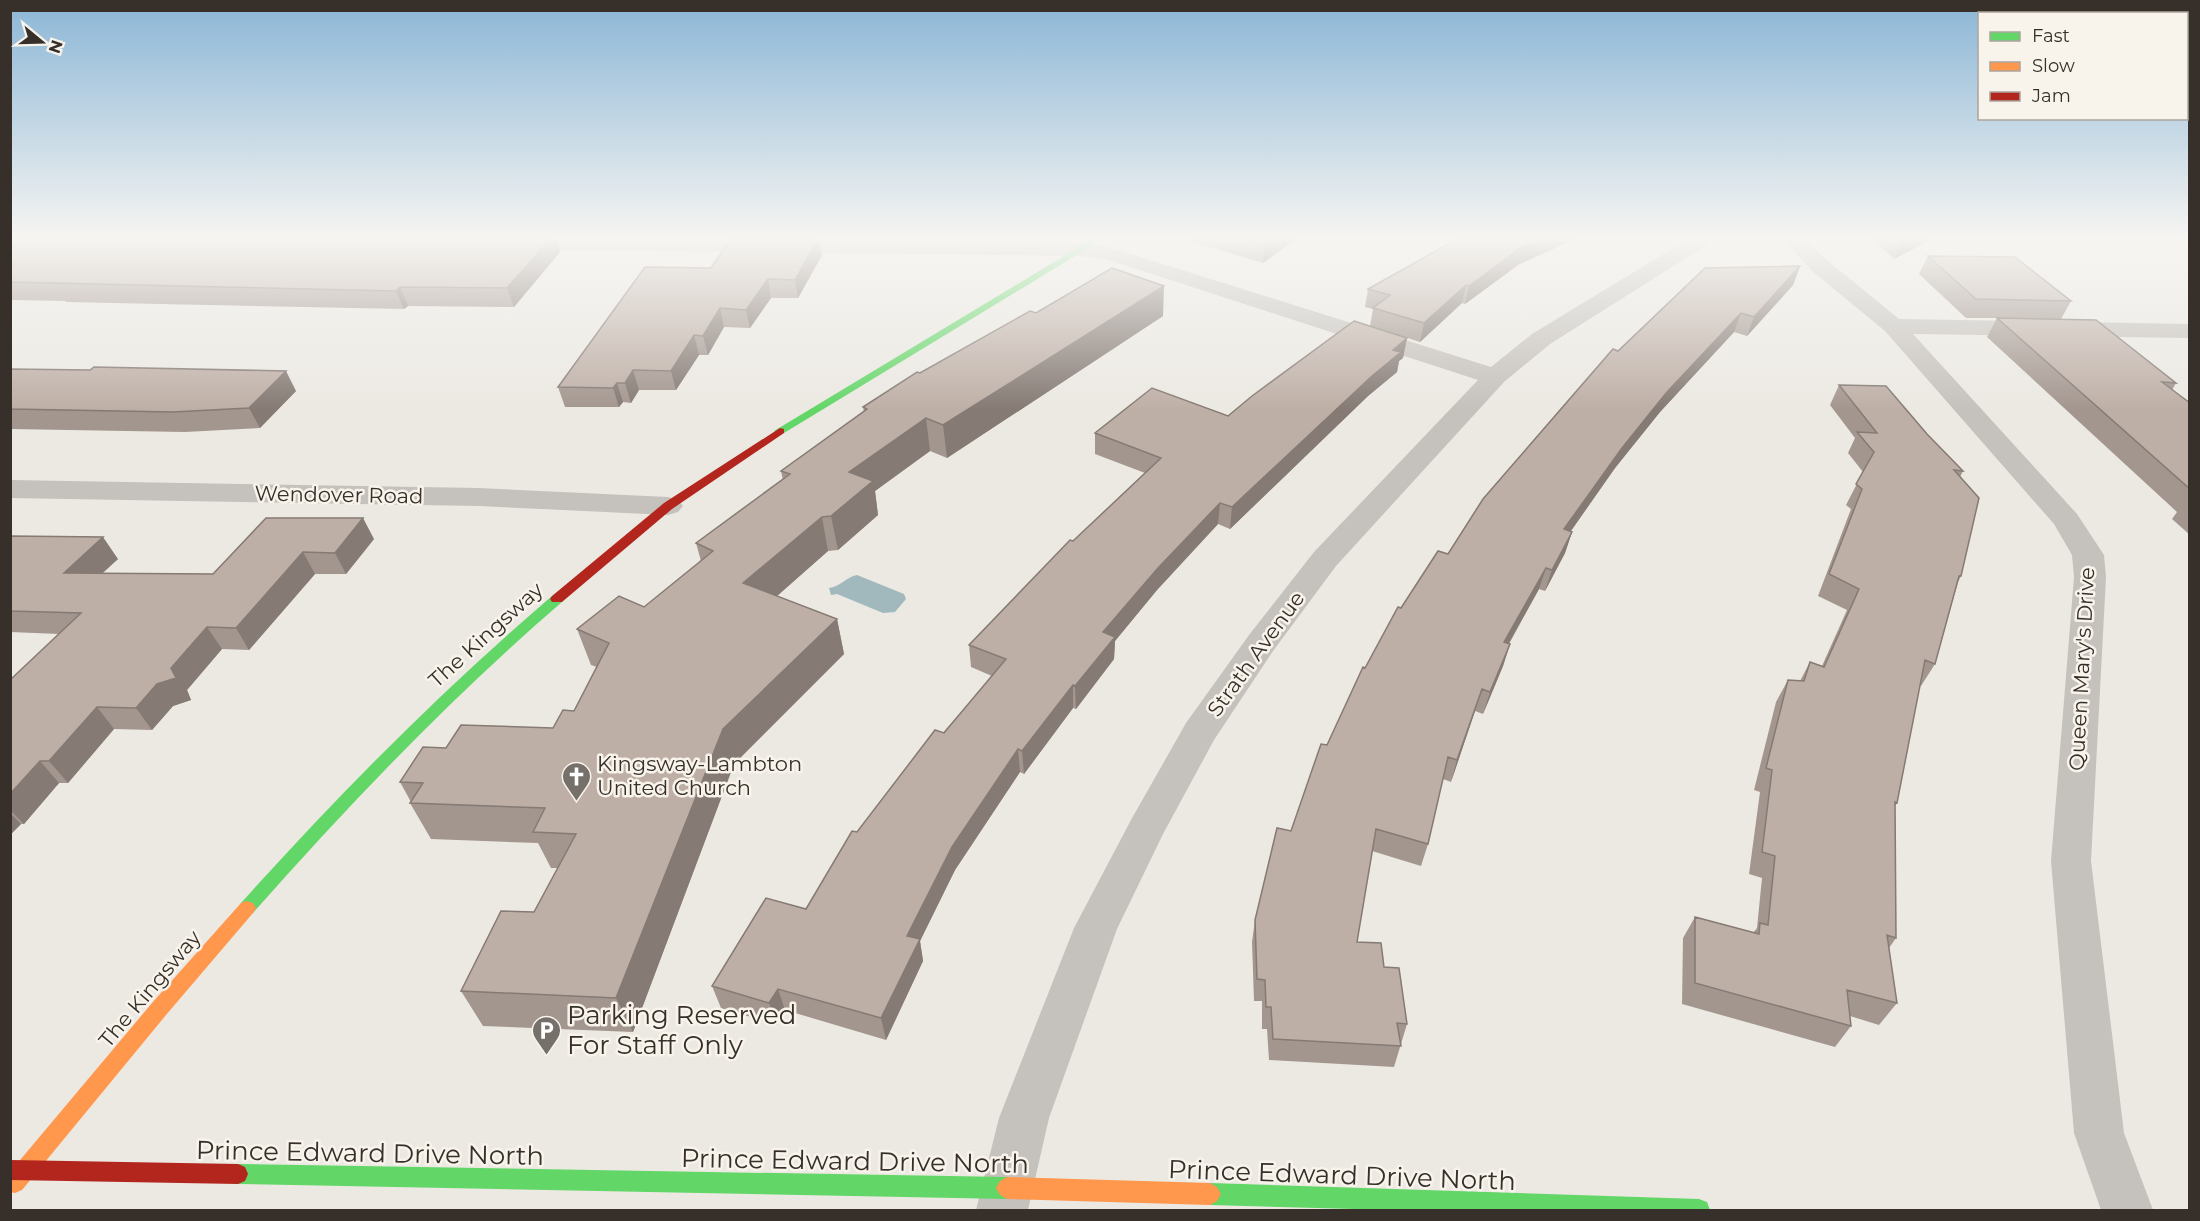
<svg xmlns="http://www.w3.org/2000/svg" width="2200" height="1221" font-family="Montserrat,sans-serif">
  <rect width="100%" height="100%" fill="#ece9e3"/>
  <path fill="#a1b9bc" d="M857,575L904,594L906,599L895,612L883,613L837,594L831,595L829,588C840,587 846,577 857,575Z"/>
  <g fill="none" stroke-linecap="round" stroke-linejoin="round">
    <path fill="#c5c1bc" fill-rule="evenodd" d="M504,239L1078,244L1109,247L1491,367L1532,334L1688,239H1713L1710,243L1550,344L1504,382L1336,566L1273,651L1214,740L1163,834L1117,929L1049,1118L1028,1210H976L999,1118L1074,928L1131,820L1186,723L1249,635L1314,552L1478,380L1106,259L1078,256L512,249L504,248L501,243Z
      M1783,239H1805L1828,261L1899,319L2190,324V338L1913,334L2077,514L2104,555L2106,577L2091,861L2124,1133L2153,1210H2101L2074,1133L2051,861L2074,577L2072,555L2054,524L1885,331L1812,271Z
      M10,480L479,488L668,497L678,500L683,506L678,512L668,515L479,506L10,498Z"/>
    <path fill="#63d668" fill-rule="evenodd" d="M1092,239H1103L784,433L780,434L774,431Z
      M557,595L562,596L564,599L562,602C451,698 350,803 253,913L247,915L241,913L238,908L241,903C339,794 441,691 552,596Z
      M238,1164L1007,1177L1014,1181L1018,1188L1014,1195L1007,1199L238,1184L231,1181L228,1174L231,1167Z
      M1210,1183L1699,1199L1707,1202L1710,1210H1391L1210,1205L1203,1201L1199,1194L1203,1187Z"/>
    <path fill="#ff974d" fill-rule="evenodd" d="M247,901L253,903L256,908L253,913L166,1015L22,1190L15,1193L10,1192V1172L152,1003L241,903Z
      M1007,1177L1210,1183L1217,1187L1221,1194L1217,1201L1210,1205L1007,1199L1000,1195L996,1188L1000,1181Z"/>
    <path fill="#b3261e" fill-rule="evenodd" d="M780,428L784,429V433L672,509L562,602H552L550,599L552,596L664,503Z
      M10,1160L238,1164L245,1167L248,1174L245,1181L238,1184L10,1180Z"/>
  </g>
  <path fill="#a3968f" d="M10,239H556L560,252L514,307L408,306L404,309L66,302L65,301L10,300Z
    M1193,239H1296L1263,263L1193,242Z
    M1872,239H1932L1894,259Z
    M822,255L798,298H771L750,328L724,327L708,355H699L676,390H639L631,403L623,402L619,407H565L558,387L711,268Z
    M1928,256L2071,301L2061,319L2176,383L2172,390L2190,403V535L2172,519L2177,512L1987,337L1997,318H1966L1919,274Z
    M1518,265L1465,304L1462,303L1420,342L1370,326L1373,309L1365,307L1368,289Z
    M1800,266L1793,285L1747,336L1734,332L1660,412L1615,468L1570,532H1572L1565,553L1545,591L1539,589L1509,644H1510L1503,666L1483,714L1475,711L1451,782L1443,779L1428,844L1421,866L1372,851L1357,942L1384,967L1407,1024L1394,1067L1269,1060L1267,1029H1262V1001H1254L1252,942L1255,920L1291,831L1327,745L1365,668L1401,608L1448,554L1618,351Z
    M1036,313L1163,316L947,458L930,451L875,491L878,515L838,550L828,551L777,596L837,619L844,654L734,764L633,1032L483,1026L461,991L534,912L558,868H551L538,843L431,839L410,803L411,802L400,782L446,748L553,728L574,711L597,667L591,665L577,629L644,607L701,561L696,543L783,480L781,471L864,412L863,407L920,373Z
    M1407,338L1403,358L1399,361L1397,372L1368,396L1230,529L1218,524L1157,590L1115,641L1114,659L1076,709L1073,708L1024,774L1020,772L955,870L920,941L923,961L886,1040L785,1010L777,1025L721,1008L712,986L806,909L857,832L992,676L971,667L969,645L1073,541L1145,473L1095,454V433L1228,416Z
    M10,369L296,391L260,428L185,432L10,429Z
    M1839,385L1927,434L1963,471L1960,477L1961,576L1958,582L1935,664L1921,686L1920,685L1897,803L1895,806L1896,938L1889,948L1897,1003L1879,1025L1850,1016L1851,1026L1835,1047L1682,1004L1683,938L1695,917L1753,933L1757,928L1762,878L1749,874L1760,792L1754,790L1776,702L1788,680L1800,681L1810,662L1822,666L1847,610L1818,596L1851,509L1846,505L1863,472L1848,453L1855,438L1830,405Z
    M266,518L374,539L346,574H315L249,650L222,649L187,690L191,700L173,706L152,730L114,729L68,783H59L24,824H21L10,835V680L59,634L10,632V536L118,559L102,573L213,574Z"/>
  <path fill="#857a74" d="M550,239H556L560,252L514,307L507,288Z
    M818,239H819L822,255L798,298L795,280Z
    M1272,239H1296L1263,263L1264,245Z
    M1541,239H1575L1518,265L1465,304L1469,286L1522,247Z
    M1907,239H1932L1894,259L1902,242Z
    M1800,266L1793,285L1747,336L1754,317Z
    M768,279L771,298L750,328L746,310Z
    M1466,285L1462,303L1420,342L1424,323Z
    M1164,286L1163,316L947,458L943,425Z
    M400,287L408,306L404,309L396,291Z
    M720,308L724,327L708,355L703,336Z
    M1741,313L1734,332L1660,412L1615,468L1557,551L1564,529L1622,448L1667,392Z
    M694,335L699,355L676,390L671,371Z
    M1407,338L1403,358L1399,361L1397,372L1368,396L1230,529L1232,507Z
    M633,370L639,390L631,403L625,383Z
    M286,371L296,391L260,428L249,408Z
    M617,383L623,402L619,407L613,388Z
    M926,418L930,451L875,491L878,515L838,550L831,516L849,472Z
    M1220,503L1218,524L1157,590L1115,641L1114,659L1076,709L1075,686L1103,632L1158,568Z
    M822,517L828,551L752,618L743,583Z
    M363,518L374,539L346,574L335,553Z
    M1572,532L1565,553L1545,591L1552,570Z
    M103,537L118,559L80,594L64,573Z
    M303,552L315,574L249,650L236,628Z
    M1546,568L1539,589L1497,664L1504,642Z
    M837,619L844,654L734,764L633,1032L616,998L723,729Z
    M207,627L222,649L187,690L191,700L173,706L152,730L136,708Z
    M1510,644L1503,666L1483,714L1490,692Z
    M1073,685V708L1024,774L1022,751Z
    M1482,689L1475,711L1451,782L1457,760Z
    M97,707L114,729L68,783L49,761Z
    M1018,749L1020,772L955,870L920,941L923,961L886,1040L881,1018L907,936L952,847Z
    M40,761L59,783L24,824L10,810V794Z
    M10,813L21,824L10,835Z
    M778,989L785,1010L777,1025L769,1003Z"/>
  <path fill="#beafa6" stroke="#857a74" stroke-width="1.5" d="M10,239H550L507,288L400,287L396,291L10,282Z
    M731,239H818L795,280L768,279L746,310L720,308L703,336L694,335L671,371L633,370L625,383H617L613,388L558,387L645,267L711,268Z
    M1246,239H1272L1264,245Z
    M1457,239H1541L1522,247L1469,286L1466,285L1424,323L1373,308L1390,295L1368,289Z
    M1928,256L2015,257L2071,301L1976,299Z
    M1800,266L1754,317L1741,313L1667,392L1622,448L1564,529L1572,532L1552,570L1546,568L1504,642L1510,644L1490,692L1482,689L1457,760L1448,757L1428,844L1376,829L1357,942L1381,943L1384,967L1399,968L1407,1024L1397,1023L1401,1046L1273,1039L1271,1007H1266L1265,980L1257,979L1255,920L1277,828L1291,831L1321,744L1327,745L1363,667L1365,668L1398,607L1401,608L1438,551L1448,554L1483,499L1613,349L1618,351L1705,268Z
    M1112,268L1164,286L943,425L926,418L849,472L873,481L831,516L822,517L743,583L837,619L723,729L616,998L461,991L501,911L534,912L576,834L533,832L545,808L410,803L423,783L400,782L423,747L446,748L461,725L553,728L563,710L574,711L609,643L577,629L619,596L644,607L713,551L696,543L790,474L781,471L867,409L863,407L917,372L920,373L1030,311L1036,313Z
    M1997,318L2096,320L2176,383L2162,382L2190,403V489Z
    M1354,321L1407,338L1393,350L1401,352L1372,376L1232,507L1220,503L1158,568L1103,632L1115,637L1075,686L1073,685L1022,751L1018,749L952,847L907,936L920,939L881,1018L778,989L769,1003L712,986L766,898L806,909L852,831L857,832L935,730L944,733L1006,659L969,645L1070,540L1073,541L1161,458L1095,433L1152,388L1228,416L1252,396Z
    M94,367L286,371L249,408L173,412L10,409V369L90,370Z
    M1839,385L1886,386L1927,434L1963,471L1954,470L1979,498L1961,576H1959L1935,664L1925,660L1897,803L1895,802L1896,938L1887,935L1897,1003L1847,990L1851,1026L1695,983V917L1759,934L1760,923L1768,925L1775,856L1762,852L1772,770L1766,768L1788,680L1804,681L1810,662L1824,667L1859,589L1829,574L1862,489L1856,484L1874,452L1857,432L1877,433Z
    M266,518H363L335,553L303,552L236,628L207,627L171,668L176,678L157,684L136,708L97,707L49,761H40L10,794V680L81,613L10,611V536L103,537L64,573L213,574Z"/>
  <linearGradient id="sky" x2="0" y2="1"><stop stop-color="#8bb6d6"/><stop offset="0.58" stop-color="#f6f5f2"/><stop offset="1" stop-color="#f6f5f2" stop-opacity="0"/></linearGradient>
  <rect width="2200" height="410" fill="url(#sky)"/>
  <defs>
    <symbol id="church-pin" viewBox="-11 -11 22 30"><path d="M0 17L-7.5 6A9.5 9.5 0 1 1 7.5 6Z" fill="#76706b" stroke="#f8f3eb"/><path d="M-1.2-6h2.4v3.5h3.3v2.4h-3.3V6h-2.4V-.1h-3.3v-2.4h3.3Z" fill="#fff"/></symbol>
    <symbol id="parking-pin" viewBox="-11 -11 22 30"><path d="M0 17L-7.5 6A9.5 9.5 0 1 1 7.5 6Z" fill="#76706b" stroke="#f8f3eb"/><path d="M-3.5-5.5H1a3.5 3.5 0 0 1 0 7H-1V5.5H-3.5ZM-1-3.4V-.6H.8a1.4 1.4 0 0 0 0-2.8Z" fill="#fff"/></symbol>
  </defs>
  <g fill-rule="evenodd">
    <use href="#church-pin" x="560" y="760" width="33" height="45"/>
    <use href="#parking-pin" x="530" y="1014" width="33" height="45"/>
  </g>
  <g text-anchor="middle" stroke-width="5" stroke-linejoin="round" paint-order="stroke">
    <g font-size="21" fill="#362f2a" stroke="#f8f3eb">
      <text transform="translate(339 495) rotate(1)" y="7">Wendover Road</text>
      <text transform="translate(486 635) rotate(-42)" y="7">The Kingsway</text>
      <text transform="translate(1256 654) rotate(-54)" y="7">Strath Avenue</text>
      <text transform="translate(2082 669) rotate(-87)" y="7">Queen Mary's Drive</text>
      <text transform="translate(150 989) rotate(-50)" y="7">The Kingsway</text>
    </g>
    <g font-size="21" fill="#362f2a" stroke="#f8f3eb" text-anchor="start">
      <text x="597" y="771">Kingsway-Lambton<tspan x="597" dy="24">United Church</tspan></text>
    </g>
    <g font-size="26" fill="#362f2a" stroke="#f8f3eb" text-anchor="start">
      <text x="567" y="1024">Parking Reserved<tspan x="567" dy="30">For Staff Only</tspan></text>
    </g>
    <g font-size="26" fill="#362f2a" stroke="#f8f3eb">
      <text transform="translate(370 1153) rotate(1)" y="9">Prince Edward Drive North</text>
      <text transform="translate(855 1161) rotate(1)" y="9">Prince Edward Drive North</text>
      <text transform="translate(1342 1175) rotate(2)" y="9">Prince Edward Drive North</text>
    </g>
  </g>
  <rect width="2200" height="1221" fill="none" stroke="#362f2a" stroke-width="24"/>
  <rect x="1978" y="12" width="210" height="108" fill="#f8f3eb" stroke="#aaa59e" stroke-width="1.5"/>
  <rect x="1990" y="32" width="30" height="9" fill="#63d668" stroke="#aaa59e" stroke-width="1.5"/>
  <text x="2032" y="42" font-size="18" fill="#362f2a">Fast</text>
  <rect x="1990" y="62" width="30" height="9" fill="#ff974d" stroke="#aaa59e" stroke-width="1.5"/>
  <text x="2032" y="72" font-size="18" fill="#362f2a">Slow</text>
  <rect x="1990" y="92" width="30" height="9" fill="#b3261e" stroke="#aaa59e" stroke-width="1.5"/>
  <text x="2032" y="102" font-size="18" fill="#362f2a">Jam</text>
  <g transform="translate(42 42) rotate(109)" stroke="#f8f3eb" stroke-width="4.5" paint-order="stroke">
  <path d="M0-4.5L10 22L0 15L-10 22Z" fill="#362f2a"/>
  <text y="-9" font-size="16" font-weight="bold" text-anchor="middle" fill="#362f2a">N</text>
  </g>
</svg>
